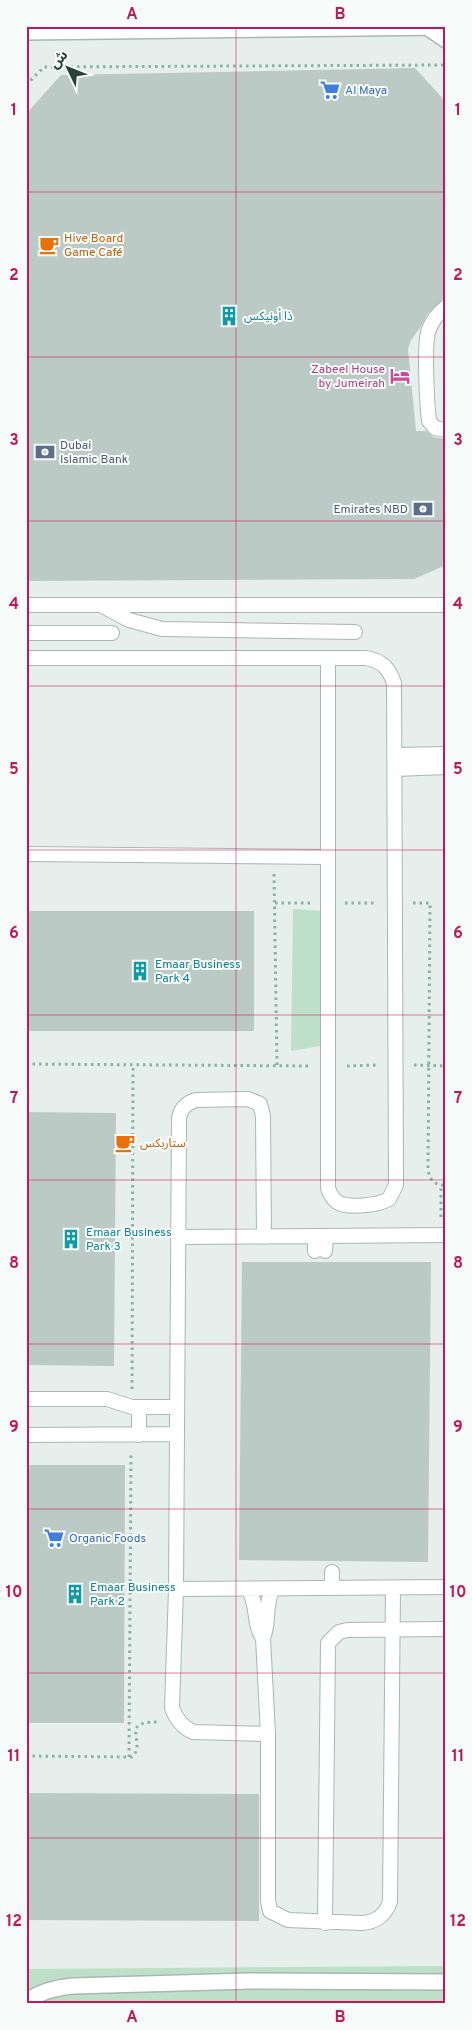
<svg xmlns="http://www.w3.org/2000/svg" width="472" height="2030" font-family="Overpass,'Noto Sans Arabic',sans-serif">
  <rect width="100%" height="100%" fill="#e6efeb"/>
  <path fill="#bfe0c8" d="M293,909L324,911L320,1046L291,1051Z
    M446,1966V2004H26V1969Z"/>
  <path fill="#bbcac4" d="M415,68L446,102L443,299L428,313L420,328L411,340L408,349L416,431H426L433,437L446,439V565L414,579L26,581V114L61,75Z
    M26,911H254V1031H26Z
    M26,1112L116,1113L114,1366L26,1365Z
    M242,1262H431L428,1562L239,1560Z
    M26,1465H125L124,1723H26Z
    M26,1793L259,1794V1921L26,1920Z"/>
  <g fill="none" stroke-linecap="round" stroke-linejoin="round">
    <defs>
      <path id="service" d="M446,307C438,313 431,323 428,332C424,349 427,404 429,421L435,428L446,430
        M26,605H446
        M101,605L129,620L162,629L355,632
        M26,633H112
        M26,658H366C382,661 389,668 394,683L396,1185L389,1199C379,1205 348,1209 337,1202C332,1198 330,1194 328,1188V658
        M395,755L446,754
        M395,769L446,767
        M26,854L328,857
        M315,1236V1251
        M178,1237L446,1235
        M264,1237L263,1116L260,1104L248,1099L196,1100C186,1103 181,1108 179,1118L176,1589L172,1708C176,1719 182,1727 193,1732L268,1734
        M325,1251L326,1236
        M26,1399H107L132,1407H177
        M26,1435L177,1434
        M139,1435V1407
        M332,1588V1572
        M176,1589L446,1587
        M248,1589C259,1605 252,1623 263,1638
        M273,1589C264,1604 270,1622 263,1638L268,1734V1900L270,1911L288,1920L362,1923C377,1922 385,1915 390,1902L393,1588
        M325,1923L328,1643L339,1632L347,1630L446,1629"/>
      <path id="minor" d="M427,27L446,40
        M26,2002C41,1991 55,1988 73,1986L250,1981L446,1982"/>
      <path id="secondary" d="M26,32L446,27"/>
    </defs>
    <use href="#service" stroke="#a8b8b2" stroke-width="16"/>
    <use href="#minor" stroke="#a8b8b2" stroke-width="18"/>
    <use href="#secondary" stroke="#a4bbb3" stroke-width="18"/>
    <path stroke="#86b3a5" stroke-width="3" stroke-dasharray="2.5 4" stroke-linecap="butt" d="M26,85L44,67L446,65
      M274,874L277,1066
      M275,903H311
      M345,903H376
      M413,903H430L428,1170C430,1181 435,1185 446,1185
      M26,1064L311,1066
      M414,1065L446,1066
      M347,1066L378,1065
      M441,1217V1185
      M132,1389L133,1065
      M445,1570L446,1557
      M26,1756L132,1757C148,1742 117,1721 159,1722
      M129,1757L131,1453
      M252,2004L301,2003"/>
    <use href="#service" stroke="#fff" stroke-width="14"/>
    <use href="#minor" stroke="#fff" stroke-width="15"/>
    <use href="#secondary" stroke="#fff" stroke-width="15"/>
  </g>
  <path fill="none" stroke="#c2185b" stroke-width="1" stroke-opacity="0.55" d="M236,26V2004M26,192H446M26,357H446M26,521H446M26,686H446M26,850H446M26,1015H446M26,1180H446M26,1344H446M26,1509H446M26,1673H446M26,1838H446"/>
  <defs>
    <symbol id="supermarket-bare" viewBox="-9 -9 18 18"><path d="M-6-5.5h2.5l.6 2H6L4.5 2H-2.5L-4.4-4H-6ZM-1.5 3.2a1.3 1.3 0 1 0 .1 0ZM3 3.2a1.3 1.3 0 1 0 .1 0Z" fill="#3f7fe0" stroke="#f7fbf9" stroke-width="2.5" paint-order="stroke"/></symbol>
    <symbol id="cafe-bare" viewBox="-9 -9 18 18"><path d="M-5.5-4.5H6V0H3Q3 3.5 0 3.5H-2.5Q-5.5 3.5-5.5 0ZM3-3.2v2h1.7v-2ZM-6 4.5H4V6H-6Z" fill="#e8710a" stroke="#f7fbf9" stroke-width="2.5" paint-order="stroke"/></symbol>
    <symbol id="building-bare" viewBox="-9 -9 18 18"><path d="M-4-6H4V6H1V3H-1V6H-4ZM-2.5-4.3h1.7v1.8h-1.7ZM.8-4.3h1.7v1.8H.8ZM-2.5-1h1.7V.8h-1.7ZM.8-1h1.7V.8H.8Z" fill="#0f9aa8" stroke="#f7fbf9" stroke-width="2.5" paint-order="stroke"/></symbol>
    <symbol id="hotel-bare" viewBox="-9 -9 18 18"><path d="M-6-4.5h1.5V1H6V5H4.5V3h-9V5H-6ZM-4 0a1.8 1.8 0 1 1 3.6 0ZM.5 0V-2.5h3Q6-2.5 6 0Z" fill="#d1479c" stroke="#f7fbf9" stroke-width="2.5" paint-order="stroke"/></symbol>
    <symbol id="bank-bare" viewBox="-9 -9 18 18"><path d="M-6-4H6V4H-6ZM0-2.3a2.3 2.3 0 1 0 0 4.6a2.3 2.3 0 1 0 0-4.6Z" fill="#5c6f8a" stroke="#f7fbf9" stroke-width="2.5" paint-order="stroke"/></symbol>
  </defs>
  <g fill-rule="evenodd">
    <use href="#supermarket-bare" x="316" y="76" width="28" height="28"/>
    <use href="#cafe-bare" x="35" y="231" width="28" height="28"/>
    <use href="#building-bare" x="215" y="302" width="28" height="28"/>
    <use href="#hotel-bare" x="386" y="362" width="28" height="28"/>
    <use href="#bank-bare" x="31" y="438" width="28" height="28"/>
    <use href="#bank-bare" x="409" y="495" width="28" height="28"/>
    <use href="#building-bare" x="126" y="957" width="28" height="28"/>
    <use href="#cafe-bare" x="111" y="1129" width="28" height="28"/>
    <use href="#building-bare" x="57" y="1225" width="28" height="28"/>
    <use href="#supermarket-bare" x="40" y="1524" width="28" height="28"/>
    <use href="#building-bare" x="61" y="1580" width="28" height="28"/>
  </g>
  <g text-anchor="middle" stroke-width="4" stroke-linejoin="round" paint-order="stroke">
    <g font-size="12" fill="#366cbe" stroke="#f7fbf9" text-anchor="start">
      <text x="345" y="94">Al Maya</text>
      <text x="69" y="1542">Organic Foods</text>
    </g>
    <g font-size="12" fill="#c56008" stroke="#f7fbf9" text-anchor="start">
      <text x="64" y="242">Hive Board<tspan x="64" dy="14">Game Café</tspan></text>
      <text x="140" y="1147">ستاربكس</text>
    </g>
    <g font-size="12" fill="#0d838f" stroke="#f7fbf9" text-anchor="start">
      <text x="244" y="320">ذا أونيكس</text>
      <text x="155" y="968">Emaar Business<tspan x="155" dy="14">Park 4</tspan></text>
      <text x="86" y="1236">Emaar Business<tspan x="86" dy="14">Park 3</tspan></text>
      <text x="90" y="1591">Emaar Business<tspan x="90" dy="14">Park 2</tspan></text>
    </g>
    <g font-size="12" fill="#b23c85" stroke="#f7fbf9" text-anchor="end">
      <text x="385" y="373">Zabeel House<tspan x="385" dy="14">by Jumeirah</tspan></text>
    </g>
    <g font-size="12" fill="#4e5e75" stroke="#f7fbf9" text-anchor="start">
      <text x="60" y="449">Dubai<tspan x="60" dy="14">Islamic Bank</tspan></text>
      <text x="408" y="513" text-anchor="end">Emirates NBD</text>
    </g>
  </g>
  <rect width="472" height="2030" fill="none" stroke="#f7fbf9" stroke-width="55"/>
  <g transform="translate(68 68) rotate(313)" stroke="#f7fbf9" stroke-width="4" paint-order="stroke">
  <path d="M0-4L9 19L0 12L-9 19Z" fill="#24423a"/>
  <text y="-8" font-size="14" font-weight="bold" text-anchor="middle" fill="#24423a">ش</text>
  </g>
  <rect x="28" y="28" width="416" height="1974" fill="none" stroke="#c2185b" stroke-width="2"/>
  <g font-size="16" text-anchor="middle" font-weight="bold" fill="#c2185b">
    <text x="132" y="19">A</text>
    <text x="340" y="19">B</text>
    <text x="14" y="115">1</text>
    <text x="458" y="115">1</text>
    <text x="14" y="280">2</text>
    <text x="458" y="280">2</text>
    <text x="14" y="445">3</text>
    <text x="458" y="445">3</text>
    <text x="14" y="609">4</text>
    <text x="458" y="609">4</text>
    <text x="14" y="774">5</text>
    <text x="458" y="774">5</text>
    <text x="14" y="938">6</text>
    <text x="458" y="938">6</text>
    <text x="14" y="1103">7</text>
    <text x="458" y="1103">7</text>
    <text x="14" y="1268">8</text>
    <text x="458" y="1268">8</text>
    <text x="14" y="1432">9</text>
    <text x="458" y="1432">9</text>
    <text x="14" y="1597">10</text>
    <text x="458" y="1597">10</text>
    <text x="14" y="1761">11</text>
    <text x="458" y="1761">11</text>
    <text x="14" y="1926">12</text>
    <text x="458" y="1926">12</text>
    <text x="132" y="2022">A</text>
    <text x="340" y="2022">B</text>
  </g>
</svg>
